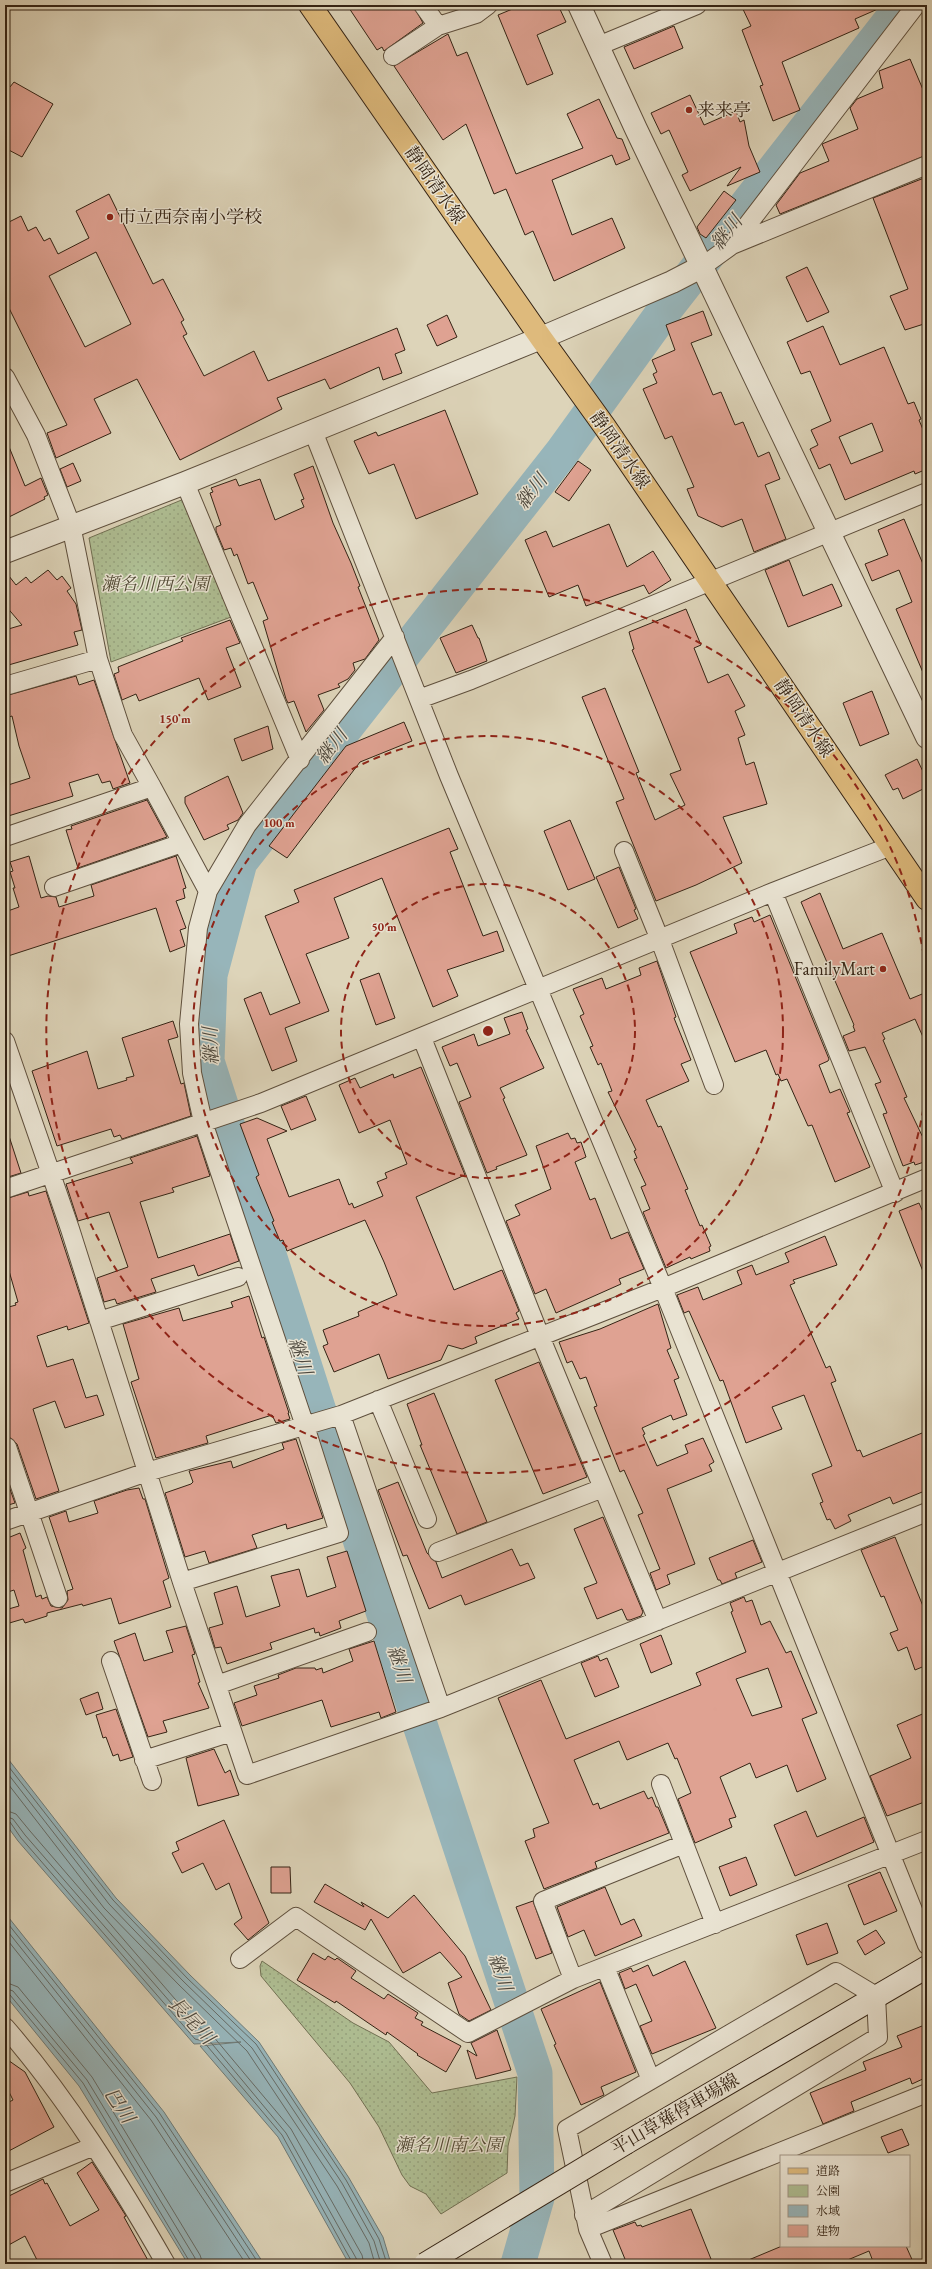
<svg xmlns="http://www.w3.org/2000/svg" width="932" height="2269" font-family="'EB Garamond','Noto Serif JP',serif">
  <defs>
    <pattern id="green-dots" width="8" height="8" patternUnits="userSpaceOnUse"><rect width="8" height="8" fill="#aebd92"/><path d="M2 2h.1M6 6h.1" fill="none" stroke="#96a27d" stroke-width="1.8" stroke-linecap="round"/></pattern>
  </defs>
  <rect width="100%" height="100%" fill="#ddd4b9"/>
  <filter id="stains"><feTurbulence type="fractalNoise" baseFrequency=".005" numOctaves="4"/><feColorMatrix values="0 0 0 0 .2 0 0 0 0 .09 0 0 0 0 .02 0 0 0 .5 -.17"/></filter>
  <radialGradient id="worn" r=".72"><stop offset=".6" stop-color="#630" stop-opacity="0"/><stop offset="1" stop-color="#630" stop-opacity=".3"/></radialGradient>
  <path fill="url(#green-dots)" stroke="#717053" d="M184,499L231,617L111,662L89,538Z
    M262,1961L353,2023L389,2042L432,2093L517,2077L515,2116L508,2146L507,2173L441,2214L426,2194L410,2186L402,2175L379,2127L350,2083L261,1976L260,1966Z"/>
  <path fill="#97b5ba" stroke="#6f7b78" d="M5,1755L116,1898L190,1975L259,2042L349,2178L383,2237L391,2264H349L278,2137L200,2046L241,2042L194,2044L18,1841L5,1823Z
    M5,1913L164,2112L264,2264H188L79,2086L5,1995Z"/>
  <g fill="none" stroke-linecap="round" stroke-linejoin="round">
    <path stroke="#666c67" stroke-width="1" d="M5,1762L113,1900L187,1978L256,2044L346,2180L379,2239L387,2264
      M5,1770L109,1904L183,1981L252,2048L342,2183L374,2241L381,2264
      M5,1780L104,1908L179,1985L247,2051L337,2186L369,2243L375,2264
      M5,1810L16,1814L30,1831L200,2028L212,2035L291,2129L362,2255L364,2264
      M5,1816L13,1819L25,1835L198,2034L208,2039L286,2133L356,2258L358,2264
      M5,1821L10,1822L21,1838L195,2039L203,2041L282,2135L353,2264
      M5,1920L160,2114L259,2264
      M5,1928L156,2117L253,2264
      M5,1937L151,2120L246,2264
      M5,1982L18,1987L92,2077L200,2255L203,2264
      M5,1988L13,1991L87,2080L195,2258L196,2264
      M5,1993L10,1995L83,2083L191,2264"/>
    <path stroke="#97b5ba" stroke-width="35" d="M518,2264L537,2198L535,2073L398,1658L207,1061L210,975L240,862L563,451L667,307L903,5"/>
  </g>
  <path fill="#dfa292" stroke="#342314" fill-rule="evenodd" d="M347,5H413L423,23L384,51L382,47L377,50Z
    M522,5H558L566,22L537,35L553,74L527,85L498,15Z
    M741,5H887L855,19L859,28L782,62L800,110L773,121L760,86L763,85L742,30L751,26Z
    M674,26L683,48L634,69L624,47Z
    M448,34L457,56L467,52L516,174L583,148L567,114L599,99L617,138L622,139L630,159L616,165L612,155L552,180L572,235L612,218L625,248L554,281L533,231L525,235L506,189L494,194L466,124L443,140L394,66Z
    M910,59L927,99V155L780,214L776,205L800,173L829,161L822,144L858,129L850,108L857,99L883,88L879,71Z
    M14,82L53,104L22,157L5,148V93Z
    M690,95L704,125L736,111L740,122L744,120L749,146L760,172L727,186L741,167L690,191L682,175L688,172L669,130L661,134L651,113Z
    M924,178L927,185V323L905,330L890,296L908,289L873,198Z
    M724,191L736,200L706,238L700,234L697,227Z
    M109,194L153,284L163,279L184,320L181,322L187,334L183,336L204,376L254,351L268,381L397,328L405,350L395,354L402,373L383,380L379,367L330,389L325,379L277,398L282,409L180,460L137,379L94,399L111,433L56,458L47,433L67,425L5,300V224L21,216L28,231L36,227L44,241L50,238L58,254L89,238L76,211ZM96,252L131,324L85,347L49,276Z
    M807,267L829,312L807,322L786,277Z
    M703,311L712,335L691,343L713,395L721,392L735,425L743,422L758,457L769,452L780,479L765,485L786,539L754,552L742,519L722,527L698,516L687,489L694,487L672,436L665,439L643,389L657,383L653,374L657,372L652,360L675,350L666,325Z
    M447,315L457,337L437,346L427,325Z
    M823,326L840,365L884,347L908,404L914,402L921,419L919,420L927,439V469L915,474L914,471L845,500L830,464L819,469L810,449L818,445L811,430L831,421L810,371L801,374L787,342ZM872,423L883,451L851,464L839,437Z
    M445,410L478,494L416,519L394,464L369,474L354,441L376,432L378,436Z
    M5,437L25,486L41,478L48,495L44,497L45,499L5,519Z
    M578,461L591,470L569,501L555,492Z
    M73,463L81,481L67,487L60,469Z
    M313,466L333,523L351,563L360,586L358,587L379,640L365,659L353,663L355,670L348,679L338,684L340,687L318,695L324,710L306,732L294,701L288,703L286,699L263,621L268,619L253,582L248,584L237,554L234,556L231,548L224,550L216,531V527L221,525L210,493L213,492L211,488L236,479L239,486L260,479L275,520L304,507L301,500L304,499L294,474Z
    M904,519L923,564L927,563V682L896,609L912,602L899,570L872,581L865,564L888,555L878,530Z
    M609,524L627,567L653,551L671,580L649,594L644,585L586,606L578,585L549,597L525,540L546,531L553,547Z
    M789,560L803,596L832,584L842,606L788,627L765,570Z
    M48,570L57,580L62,576L71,588L67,591L76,604L82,630L74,632L78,645L5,666V630L22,625L5,605V571L16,585L26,577L31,583Z
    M686,609L701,645L694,648L708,683L728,674L745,706L735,711L745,735L738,738L746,765L754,762L767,804L723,817L742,863L696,885L656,901L616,802L624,799L582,697L605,688L639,772L636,773L655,820L685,805L670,774L681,770L632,650L634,649L629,632Z
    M230,620L240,643L226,648L241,687L208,700L199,678L139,701L136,694L122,700L114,674L119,672L118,667L183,641L181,638Z
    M472,625L478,638H479L487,661L456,673L440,638Z
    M76,676L79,685L94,680L130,783L113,789L110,781L102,783L98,774L69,783L73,796L5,817V786L30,778L19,746L12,716L9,717L5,696Z
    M872,691L889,734L860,746L843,703Z
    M404,722L412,741L360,762L287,858L269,846L346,746Z
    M268,726L273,749L242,761L234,739Z
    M917,759L927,780V787L903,799L898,788L893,790L885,775Z
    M228,776L243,813L238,820L227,825L229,829L204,840L185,803V797Z
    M147,800L167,837L78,868L66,830L72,829L71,826Z
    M570,820L595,879L568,890L544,831Z
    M449,828L458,849L450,852L483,936L497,931L504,951L447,970L458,996L433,1007L382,878L334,898L349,938L306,954L329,1011L285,1028L297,1061L272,1071L244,999L261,992L270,1015L300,1003L265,916L299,902L294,890Z
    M29,856L41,898L48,896L56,897L59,907L94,896L91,885L176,856L186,888L183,889L185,898L176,901L186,928L180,930L185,946L170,952L156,908L5,957V912L19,907L13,888H15L10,872L13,871L10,862Z
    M619,867L636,909L634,910L638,919L618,928L596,877Z
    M820,893L843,949L882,933L910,999L927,992V1046L915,1019L882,1033L885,1039L883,1040L907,1097L904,1098L927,1146V1161L915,1165L914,1162L903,1166L883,1114L887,1113L875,1084L881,1082L865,1047L849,1051L843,1036L855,1031L853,1026L854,1025L801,902Z
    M770,915L829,1059L828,1061L819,1065L830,1093L840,1089L850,1112L847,1113L870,1167L835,1182L812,1125L808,1126L787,1079L781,1081L778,1074L776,1075L766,1050L735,1062L690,952L737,933L734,924L752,917L754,922Z
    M657,961L676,1017L674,1018L691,1060L681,1064L689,1081L646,1100L658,1127L661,1126L688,1189L685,1190L700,1226L702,1225L711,1246L709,1247L710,1251L691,1259L690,1257L666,1268L643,1212L650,1209L641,1187L646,1185L634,1159L637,1158L634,1151L636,1150L608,1092L612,1091L601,1063L598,1065L590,1047L593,1046L580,1016L584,1014L573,989L602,978L606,989L641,975L639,968Z
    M379,973L395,1018L376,1025L360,980Z
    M522,1012L528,1029L526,1030L544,1068L500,1088L505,1098L503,1099L527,1155L496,1167L497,1169L487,1173L459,1102L471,1097L457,1063L450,1066L442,1047L474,1034L478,1046L510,1034L504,1018Z
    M173,1021L178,1037L168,1040L181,1084L184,1083L191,1116L122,1139L120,1135L114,1137L111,1129L57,1146L32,1071L87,1051L98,1089L127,1080L126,1078L134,1076L122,1038Z
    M421,1067L465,1175L416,1197L454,1290L502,1270L519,1311L516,1313L519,1319L475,1337L477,1343L462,1349L448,1345L441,1360L388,1379L379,1354L334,1372L323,1346L328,1344L323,1330L359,1316L358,1312L397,1295L384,1262L365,1220L287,1251L283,1240L280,1241L272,1222L274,1221L256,1177L259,1175L240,1124L257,1118L287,1131L267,1139L289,1197L339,1179L349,1205L352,1203L354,1208L383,1196L377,1182L387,1178L385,1173L407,1164L390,1120L359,1133L339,1085L355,1078L360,1088L393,1074L394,1078Z
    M306,1096L316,1120L291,1130L281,1106Z
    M8,1133L21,1173L5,1178V1134Z
    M568,1133L571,1139L575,1138L577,1143L581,1142L586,1157L575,1162L590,1200L595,1198L611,1239L628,1232L644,1269L619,1279L621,1284L556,1313L546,1289L535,1294L506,1221L520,1215L515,1205L551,1189L536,1146Z
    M197,1136L210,1176L172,1188L174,1192L140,1202L158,1258L230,1234L239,1261L198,1276L194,1265L151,1279L156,1292L117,1304L115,1299L104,1302L97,1278L128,1267L109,1212L78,1221L66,1184L133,1163L130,1158Z
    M46,1191L89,1323L68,1330L67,1326L37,1336L47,1367L73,1359L86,1398L97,1395L104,1415L65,1428L55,1401L33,1409L59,1491L36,1499L17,1444L9,1437L5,1427V1308L16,1305L15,1303L18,1302L5,1257V1199L28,1192L29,1196Z
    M919,1203L927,1221L926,1279L899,1211Z
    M825,1236L837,1265L793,1280L795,1283L790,1285L826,1368L830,1366L836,1381L831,1383L857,1451L860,1450L863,1457L927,1431V1490L893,1504L890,1497L848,1515L851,1521L835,1529L830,1519L827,1520L820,1503L823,1502L812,1474L832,1466L804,1395L772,1407L782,1429L746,1443L723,1380L720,1381L689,1311L684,1313L677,1295L698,1287L703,1300L742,1284L737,1271L752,1265L756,1275L789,1262L785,1253Z
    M249,1296L262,1338L264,1337L289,1413H288L290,1419L276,1423L272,1415L206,1436L208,1443L156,1458L131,1382L139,1379L123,1324L179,1308L183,1321L233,1307L231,1302Z
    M658,1304L671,1348L667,1350L679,1378L674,1380L687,1415L673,1420L671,1415L642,1428L645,1434L643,1435L657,1466L688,1453L685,1445L703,1438L714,1462L709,1465L712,1471L667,1489L695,1564L667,1575L670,1584L656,1590L650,1573L660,1569L638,1515L643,1513L624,1470L620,1472L594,1407L597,1406L586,1377L580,1379L572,1361L567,1363L559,1342L600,1329Z
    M539,1362L587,1477L543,1494L495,1380Z
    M434,1393L487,1522L457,1534L420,1445H422L407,1404Z
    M296,1439L323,1518L287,1529L286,1524L252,1535L257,1548L209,1563L205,1551L185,1557L165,1493L191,1484L193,1482L189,1471L231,1461L233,1468L284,1449L282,1443Z
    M7,1481L15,1503L5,1506V1482Z
    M398,1482L427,1553L436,1562L442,1578L512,1549L520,1566L528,1563L535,1578L465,1605L461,1595L429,1609L407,1555L403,1556L378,1490Z
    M139,1488L143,1499H145L169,1578L163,1581L171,1607L119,1624L111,1598L83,1606L82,1604L47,1613V1616L25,1623L23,1619L6,1624L5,1610L19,1606L14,1590L5,1593V1539L20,1533L26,1548L23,1550L36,1597L41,1595L42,1599L47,1597L51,1606L62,1608L68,1600L67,1591L73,1589L49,1517L66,1511L69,1522L98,1513L94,1501L127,1490Z
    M603,1517L643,1612L641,1616L630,1620H627L622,1609L597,1619L584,1588L597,1583L574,1529Z
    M895,1537L927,1616V1665L915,1670L907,1647L898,1651L890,1633L898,1630L884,1596L881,1597L861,1550Z
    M753,1540L762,1562L735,1573L737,1578L722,1584L720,1580H718L709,1558Z
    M347,1551L366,1611L339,1621L341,1628L320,1636L319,1632L315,1633L314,1628L270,1643L272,1649L227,1664L221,1647L215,1648L209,1628L223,1624L214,1593L237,1586L246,1617L280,1606L271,1576L299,1569L307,1597L336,1587L327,1557Z
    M744,1597L746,1602L752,1600L761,1625L770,1621L786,1653L791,1651L817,1713L802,1719L826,1779L797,1792L787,1765L756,1778L750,1763L720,1777L736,1817L729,1819L732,1827L695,1843L678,1799L691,1793L677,1758L675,1759L668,1743L627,1760L619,1741L574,1760L593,1805L598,1803L600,1809L644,1791L648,1799L652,1797L656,1807H658L669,1833L595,1862L597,1868L544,1889L525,1841L535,1837L533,1829L549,1823L498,1698L541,1680L566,1739L701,1685L696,1673L746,1652L731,1612L733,1611L730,1603ZM768,1668L782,1707L752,1716L736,1679Z
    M186,1626L195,1654L192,1655L200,1682L198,1683L209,1708L163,1721L167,1732L148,1737L114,1641L135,1633L144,1661L173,1652L166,1631Z
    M661,1635L672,1664L651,1673L640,1644Z
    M374,1641L396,1712L381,1718L379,1712L331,1727L322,1700L242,1726L234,1703L257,1695L254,1686L279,1678L278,1675L296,1668H315L316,1670L322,1668L323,1673L353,1661L349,1649Z
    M598,1656L600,1661L607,1658L619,1687L595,1697L581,1663Z
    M98,1692L103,1709L86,1715L80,1699Z
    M116,1709L133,1757L120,1761L118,1754L113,1756L106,1737L103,1738L96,1715Z
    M927,1712V1801L887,1816L870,1776L911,1758L897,1725Z
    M214,1749L225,1773L230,1770L239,1795L198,1806L186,1758Z
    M806,1811L817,1837L864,1817L874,1842L795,1876L774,1825Z
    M224,1820L269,1923L248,1940L234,1924L242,1918L229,1883L216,1890L203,1863L182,1873L172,1853L179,1850L176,1842Z
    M746,1857L757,1885L730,1896L719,1867Z
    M271,1867H290L291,1893H271Z
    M880,1872L897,1911L864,1925L848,1885Z
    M325,1884L364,1907L361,1902L388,1918L414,1895L465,1956L491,2010L469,2021L459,2014L448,1983L462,1977L440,1952L403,1973L371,1919L365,1930L314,1902Z
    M605,1887L621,1925L634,1919L642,1936L595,1956L584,1930L568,1937L557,1907Z
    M533,1901L552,1953L536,1959L516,1907Z
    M827,1923L838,1953L807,1965L796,1935Z
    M876,1930L885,1943L865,1955L857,1941Z
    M313,1953L325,1960L328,1956L335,1960L337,1958L356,1971L351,1978L384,1999L388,1994L418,2013L415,2018L423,2022L421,2025L461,2046L446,2072L417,2055L418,2054L387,2032L386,2035L336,2001L335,2003L297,1980Z
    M685,1961L716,2028L652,2054L640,2026L652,2021L636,1984L625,1989L619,1973L631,1968L633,1972L648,1965L653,1976Z
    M600,1982L636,2072L601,2087L604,2095L581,2105L554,2045L556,2044L541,2009Z
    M927,2024V2077L912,2084L910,2078L851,2102L854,2111L823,2124L810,2093L866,2070L863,2062L902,2047L897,2036Z
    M497,2030L511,2070L476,2079L467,2050L477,2056L471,2043Z
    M5,2058L25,2072L54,2127L5,2153V2104L13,2100L5,2084Z
    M902,2129L909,2145L888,2153L881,2137Z
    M92,2162L126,2216L124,2217L150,2264H39L25,2236L5,2247V2198L43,2179L45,2184L47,2183L70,2226L99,2210L77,2173Z
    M691,2209L713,2264H627L613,2230L635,2222L637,2226L641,2225L642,2227Z
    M782,2246H906L914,2264H874L869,2251L838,2264H739Z"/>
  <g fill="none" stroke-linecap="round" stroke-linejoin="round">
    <defs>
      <path id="minor" d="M423,5L438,26
        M598,46L697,5
        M393,56L438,26L476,14L488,5
        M732,245L916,5
        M703,266L732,245L927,165
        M5,377L36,435L71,525L98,659L123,735L152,787L5,837
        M313,431L449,776L663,1288L927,1945
        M185,483L300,760
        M5,686L98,659
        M419,699L471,680L927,492
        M152,787L208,891
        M624,851L660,940L714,1085
        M54,887L182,843
        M773,892L895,1193
        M422,1038L540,1336L658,1621
        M5,1041L70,1229L182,1582L247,1775L441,1708L927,1512
        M5,1189L261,1103L773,892L891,846
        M99,1321L238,1277
        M378,1400L427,1519
        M341,1415L441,1708
        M7,1447L58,1598
        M5,1521L147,1472L341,1415L663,1288L927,1178
        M438,1552L603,1488
        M182,1582L339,1533L305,1426L203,1122L192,1073L189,1024L198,928L208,891L247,825L395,637
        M111,1661L152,1781
        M217,1685L367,1632
        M144,1760L232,1732
        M661,1784L715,1924
        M240,1959L296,1917L468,2033L573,1979L927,1840
        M605,1967L651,2080
        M573,1979L543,1901L684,1844
        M5,2027C67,2098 119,2182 166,2264
        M5,2183L94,2146
        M584,2215L878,2037L876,1996L836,1972L567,2129L588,2229
        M603,2264L588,2229L927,2093"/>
      <path id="tertiary" d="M579,5L636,129L927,737
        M5,552L185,483L541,338L672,282L703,266"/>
      <path id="secondary" d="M626,2143L927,1967"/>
      <path id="primary" d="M310,5L541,338L605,427L927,899"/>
    </defs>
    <use href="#minor" stroke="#5e4f3d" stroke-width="20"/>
    <use href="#tertiary" stroke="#5e4f3d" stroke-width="24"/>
    <use href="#secondary" stroke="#342314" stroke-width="24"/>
    <use href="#primary" stroke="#342314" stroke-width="24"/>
    <use href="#minor" stroke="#e9e3d2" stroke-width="18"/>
    <use href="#tertiary" stroke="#e9e3d2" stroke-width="22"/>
    <use href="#secondary" stroke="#e9e3d2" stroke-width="22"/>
    <use href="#primary" stroke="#deba7c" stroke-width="22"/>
    <defs>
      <path id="secondary-bridge" d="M425,2264L626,2143"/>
    </defs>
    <use href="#secondary-bridge" stroke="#342314" stroke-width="24" stroke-linecap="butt"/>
    <use href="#secondary-bridge" stroke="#e9e3d2" stroke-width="22"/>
  </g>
  <g fill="none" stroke="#8f2418" stroke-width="2" stroke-dasharray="7 5">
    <circle cx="488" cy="1031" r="147"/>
    <circle cx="488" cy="1031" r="295"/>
    <path d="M927 1085A442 442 0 1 1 927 977"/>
  </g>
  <g fill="#8f2418" stroke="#e9e3d2" stroke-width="1.5">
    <circle cx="689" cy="110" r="4"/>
    <circle cx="110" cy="217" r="4"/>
    <circle cx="883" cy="969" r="4"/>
  </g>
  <g text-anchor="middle" stroke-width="3" stroke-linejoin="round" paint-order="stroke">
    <g font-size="18" fill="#342314" stroke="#e9e3d2" text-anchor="start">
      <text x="697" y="116">来来亭</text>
      <text x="118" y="223">市立西奈南小学校</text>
      <text x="875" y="975" text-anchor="end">FamilyMart</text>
    </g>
    <g font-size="18" fill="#342314" stroke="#e9e3d2">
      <text transform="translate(435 185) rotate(55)" y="6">静岡清水線</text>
      <text transform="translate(620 450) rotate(55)" y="6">静岡清水線</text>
      <text transform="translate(804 718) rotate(56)" y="6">静岡清水線</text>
      <text transform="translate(675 2114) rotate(-30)" y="6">平山草薙停車場線</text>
    </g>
    <g font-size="18" font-style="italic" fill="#524a34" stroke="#e9e3d2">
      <text x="155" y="590">瀬名川西公園</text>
      <text x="449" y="2151">瀬名川南公園</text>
    </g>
    <g font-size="19" font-style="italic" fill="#4d483e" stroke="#e9e3d2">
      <text transform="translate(726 232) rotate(-52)" y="7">継川</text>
      <text transform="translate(531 491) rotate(-52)" y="7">継川</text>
      <text transform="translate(331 746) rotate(-52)" y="7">継川</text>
      <text transform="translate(210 1046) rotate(-92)" y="7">継川</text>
      <text transform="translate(301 1356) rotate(72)" y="7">継川</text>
      <text transform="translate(400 1664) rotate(72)" y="7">継川</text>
      <text transform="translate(501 1972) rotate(72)" y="7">継川</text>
      <text transform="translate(192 2020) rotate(47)" y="7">長尾川</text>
      <text transform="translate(120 2105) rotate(57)" y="7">巴川</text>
    </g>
  </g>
  <circle cx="488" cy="1031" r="6" fill="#8f2418" stroke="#e9e3d2" stroke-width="2"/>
  <g font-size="12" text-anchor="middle" font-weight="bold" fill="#8f2418" stroke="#e9e3d2" stroke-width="3" stroke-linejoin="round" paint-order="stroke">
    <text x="175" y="723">150 m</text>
    <text x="279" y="827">100 m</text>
    <text x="384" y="931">50 m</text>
  </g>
  <rect width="932" height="2269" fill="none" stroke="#ddd4b9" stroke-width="20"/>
  <rect x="6" y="6" width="920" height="2257" fill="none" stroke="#342314" stroke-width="2"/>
  <rect x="10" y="10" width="912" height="2249" fill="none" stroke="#342314"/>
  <rect x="780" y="2155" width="130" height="92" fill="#e9e3d2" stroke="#a19686"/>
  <rect x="788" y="2168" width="20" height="6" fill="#deba7c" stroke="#a19686"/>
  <text x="816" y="2175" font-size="12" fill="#342314">道路</text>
  <rect x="788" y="2185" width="20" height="12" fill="#aebd92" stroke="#a19686"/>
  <text x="816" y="2195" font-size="12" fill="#342314">公園</text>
  <rect x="788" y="2205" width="20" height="12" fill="#97b5ba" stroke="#a19686"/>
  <text x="816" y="2215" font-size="12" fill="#342314">水域</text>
  <rect x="788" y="2225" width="20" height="12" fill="#dfa292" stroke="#a19686"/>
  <text x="816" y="2235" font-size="12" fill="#342314">建物</text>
  <rect width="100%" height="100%" filter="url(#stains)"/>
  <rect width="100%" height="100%" fill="url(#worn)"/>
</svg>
